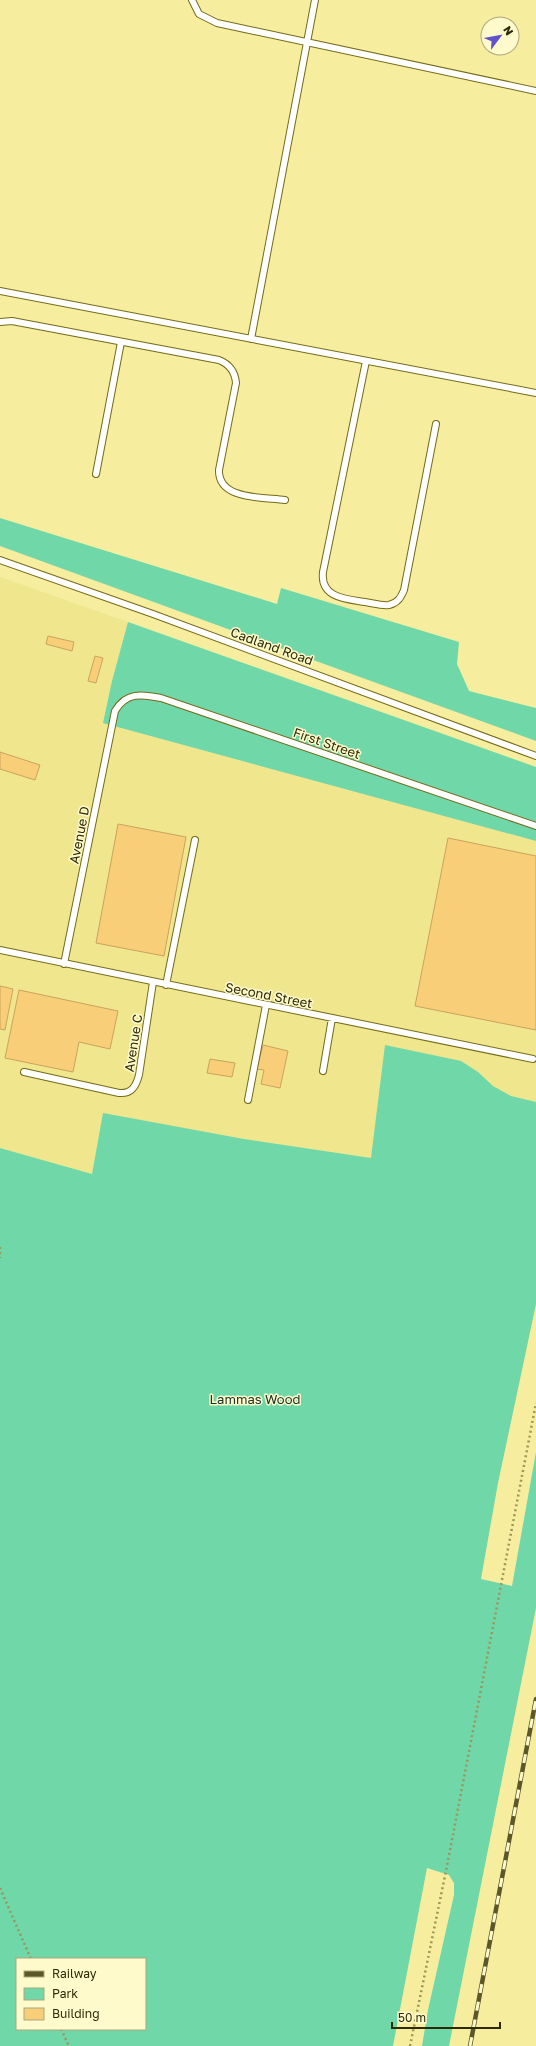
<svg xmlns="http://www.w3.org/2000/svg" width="536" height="2046" font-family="'Golos Text',sans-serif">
  <rect width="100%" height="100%" fill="#f6ed9e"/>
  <path fill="#efe68e" d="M0,577L128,622L112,681L536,826V1183L244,1139L103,1114L92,1174L0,1148Z"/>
  <path fill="#70d7a9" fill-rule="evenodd" d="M0,518L277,604L281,588L459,642L457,664L469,691L536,708V741L0,546Z
    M128,622L536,767V841L103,723L112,681Z
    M385,1045L461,1061L478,1072L493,1086L511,1096L536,1102V1304L498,1483L481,1579L512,1586L536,1452V1608L449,2046H422L428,2010L454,1895V1883L449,1875L427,1868L393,2046H0V1148L92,1174L103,1113L244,1139L371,1158ZM17,1959H145V2029H17Z"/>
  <path fill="#f9ce78" stroke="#c9a45d" d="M48,636L74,642L72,651L46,644Z
    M95,656L103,658L96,683L88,681Z
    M0,752L40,765L35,780L0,769Z
    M118,824L186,837L164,956L96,943Z
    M448,838L536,856V1030L415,1006Z
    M0,986L13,989L5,1030L0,1029Z
    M19,990L118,1011L110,1049L79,1042L73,1072L5,1058Z
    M263,1045L288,1051L280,1088L261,1084L264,1070L257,1069Z
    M210,1059L235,1063L232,1077L207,1073Z"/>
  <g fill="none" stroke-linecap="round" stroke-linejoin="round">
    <defs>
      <path id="service" d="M192,0L199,14L217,23L536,91
        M0,291L536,393
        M0,322L12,321L219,360C229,364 235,371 236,383L219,470C218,500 263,497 285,500
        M251,339L315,0
        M366,361L323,572C320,598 346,599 365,602C372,603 382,606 389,605C398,603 401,597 404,590L436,424
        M96,474L121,342
        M0,560L153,614L536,756
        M0,950L533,1059
        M64,964L115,711C126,692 142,694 161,698L536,826
        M166,985L195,840
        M323,1071L332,1018
        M24,1072L119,1093C132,1094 136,1086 139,1075L153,982
        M248,1100L266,1005"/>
    </defs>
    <use href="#service" stroke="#746b18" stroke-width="8"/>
    <path stroke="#9c965b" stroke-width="2.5" stroke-dasharray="2 3" stroke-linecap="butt" d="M0,1247V1258
      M0,1888L31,1959
      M61,2029L69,2046
      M410,2046L447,1866L536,1403"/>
    <use href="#service" stroke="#fff" stroke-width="6"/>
    <defs>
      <path id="rail" d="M470,2046L536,1699"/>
    </defs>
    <use href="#rail" stroke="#5b572a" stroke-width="4.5"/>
    <use href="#rail" stroke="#fefacb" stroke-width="3" stroke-dasharray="9" stroke-linecap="butt"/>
  </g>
  <g text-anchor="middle" stroke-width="3" stroke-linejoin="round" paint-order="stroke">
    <g font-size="13" fill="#2d2a08" stroke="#fefacb">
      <text transform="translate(272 646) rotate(20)" y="5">Cadland Road</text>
      <text transform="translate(327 743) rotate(19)" y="5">First Street</text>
      <text transform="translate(79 835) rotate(-79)" y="5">Avenue D</text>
      <text transform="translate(269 995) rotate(11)" y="5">Second Street</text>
      <text transform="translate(133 1043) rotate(-81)" y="5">Avenue C</text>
    </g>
    <g font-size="13" fill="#1b3127" stroke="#fefacb">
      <text x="255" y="1404">Lammas Wood</text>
    </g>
  </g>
  <rect x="16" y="1958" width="130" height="72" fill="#fefacb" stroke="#aaa77d"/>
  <rect x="24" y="1971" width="20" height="6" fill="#5b572a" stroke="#aaa77d"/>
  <text x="52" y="1978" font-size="12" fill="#2d2a08">Railway</text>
  <rect x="24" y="1988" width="20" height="12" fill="#70d7a9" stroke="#aaa77d"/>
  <text x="52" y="1998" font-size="12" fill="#2d2a08">Park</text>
  <rect x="24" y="2008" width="20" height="12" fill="#f9ce78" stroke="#aaa77d"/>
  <text x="52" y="2018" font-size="12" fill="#2d2a08">Building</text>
  <g transform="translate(500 36) rotate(58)"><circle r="19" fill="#fefacb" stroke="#aaa77d"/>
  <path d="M0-3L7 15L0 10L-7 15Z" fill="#6053cc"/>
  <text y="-6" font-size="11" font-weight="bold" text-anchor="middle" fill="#2d2a08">N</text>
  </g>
  <path d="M392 2022v6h108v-6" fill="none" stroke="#2d2a08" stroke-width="2"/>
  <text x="398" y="2022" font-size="12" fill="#2d2a08" stroke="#fefacb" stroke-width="3" paint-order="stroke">50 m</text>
</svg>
